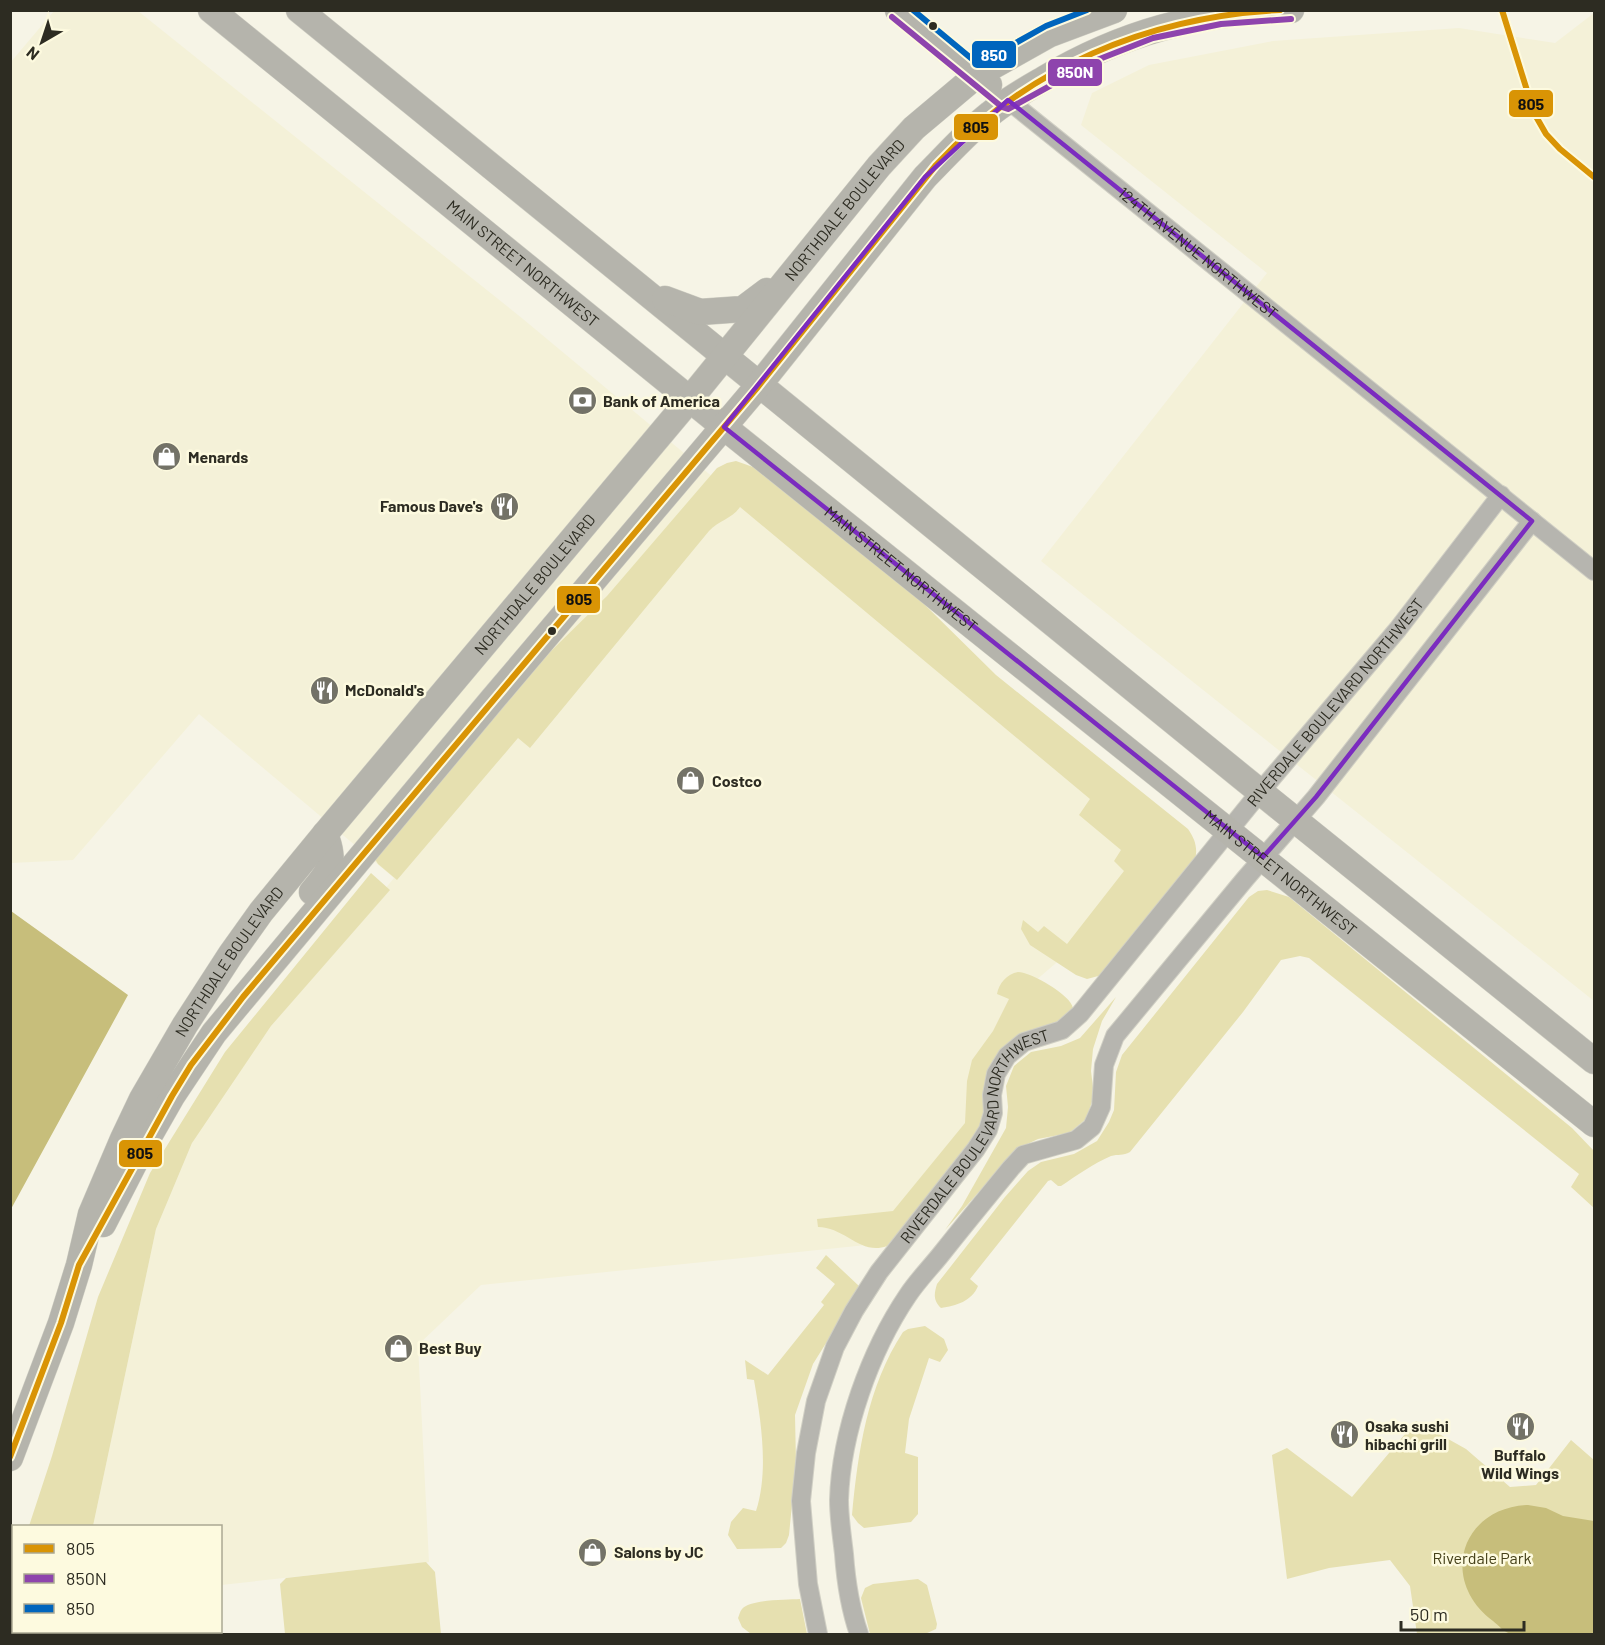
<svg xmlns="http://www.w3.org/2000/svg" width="1605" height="1645" font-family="Barlow,sans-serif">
  <rect width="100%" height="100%" fill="#f6f4e6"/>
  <path fill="#f4f1d8" d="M54,11H138L523,319L1156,846L1063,957L1020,994L969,1126L876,1244L481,1285L418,1345L429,1562L221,1585L220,1526H93L156,1229L195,1136L271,1026L394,878L199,714L73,860L11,863L10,63Z
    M1594,13V1001L1041,561L1267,273L1081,125L1092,93L1149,65L1273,41L1459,28L1555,43Z"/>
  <path fill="#e6e0b0" d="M736,461L753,467L923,603L996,675L1188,829C1195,839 1198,848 1195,860L1102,975L1087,979L1076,975L1030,945L1021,929L1023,920L1038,932L1044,926L1067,944L1124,871L1114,861L1121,850L1079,815L1090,799L740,507C732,519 719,520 709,531L530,748L518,738L397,880L378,864L375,859L435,785L550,652L607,596L717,468L727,463Z
    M371,873L390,890L271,1026L192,1143L156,1229L93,1526H29L52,1456L98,1297L150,1173L225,1052Z
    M1267,890L1289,897L1572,1128L1594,1151V1208L1571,1187L1579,1174L1309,958L1300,956L1281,960L1243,1012L1130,1152C1123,1156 1118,1154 1111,1156C1094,1163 1076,1176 1061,1186H1058L1051,1180L1048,1181L970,1279L978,1286C972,1301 956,1306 941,1308C933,1300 934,1294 937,1284L1005,1197L1028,1171L1041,1162L1074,1154L1097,1141L1109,1122L1114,1110L1116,1072L1122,1055L1249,897L1258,891Z
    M1018,972C1031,972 1071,995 1073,1008L1063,1020L1018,1036L999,1052L982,1126L969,1147L887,1246C861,1256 845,1227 818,1227L817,1219L893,1211L965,1123L967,1081L972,1060L993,1031L1009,999L997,994C999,983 1007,974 1018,972Z
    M1116,997L1102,1021L1093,1049L1091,1071L1094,1096L1086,1119L1069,1133L1038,1139L1017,1149L945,1230L962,1206L1006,1128L1008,1107L1006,1086L1014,1066L1031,1052L1061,1046L1080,1038Z
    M826,1255L859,1286L856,1295L813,1364L795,1415L796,1463L789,1535L786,1543L781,1548L737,1549L728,1535L731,1522L743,1508L756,1511C769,1471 761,1421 754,1380L747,1379L745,1360L768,1375L824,1305L821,1302L835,1284L816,1268Z
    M925,1326L944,1339L948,1350L940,1362L929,1358L909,1419L905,1453L918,1457V1514L911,1522L864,1528L858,1523L852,1515C858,1452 867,1387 903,1332L908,1329Z
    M1416,1421L1466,1449L1510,1487L1536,1485L1571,1440L1594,1460V1634H1417L1410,1586L1390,1560L1329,1568L1287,1579L1272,1455L1287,1448L1352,1497Z
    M426,1562L435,1572L441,1634H285L280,1584L286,1578Z
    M918,1579L927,1585L937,1624L936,1629L925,1634H870L861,1598L865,1588L873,1584Z
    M800,1599L807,1634H751L742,1627L738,1618C739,1616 740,1611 742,1609C750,1599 787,1600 800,1599Z"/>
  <path fill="#c7be7b" d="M11,911L128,995L11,1209Z
    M1528,1505L1546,1508L1563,1516L1594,1521V1634C1574,1635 1554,1634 1534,1634C1528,1634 1518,1636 1511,1634C1505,1633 1498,1625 1493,1621C1439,1581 1460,1508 1528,1505Z"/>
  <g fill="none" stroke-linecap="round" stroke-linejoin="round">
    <defs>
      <g id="street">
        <path id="s1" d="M1008,100L1594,571"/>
        <path id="s2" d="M818,1634L808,1584L801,1501L806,1453L816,1401L835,1347L854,1311L879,1272L976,1149L988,1130L993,1113L992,1095L996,1074L1007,1056L1024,1042L1062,1030L1080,1014L1260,792L1398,629L1501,495"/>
        <path d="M859,1634C850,1608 846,1582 844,1554C842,1536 839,1518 839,1500C841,1432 870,1351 908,1295C918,1280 931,1267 942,1253C965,1224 988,1196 1011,1168L1023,1155L1076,1140L1092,1127L1101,1107L1104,1065L1115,1036L1245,879L1316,797L1532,521"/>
      </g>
      <g id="secondary">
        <path id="s3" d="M211,10L724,427L1594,1124"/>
        <path d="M299,10L1243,778L1594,1061"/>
        <path d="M898,10L989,85"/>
        <path d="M665,299L700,312L743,309L767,291"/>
        <path d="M312,892C331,870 336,862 325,834"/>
        <path d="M103,1224L140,1152L172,1096L214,1033L492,700L759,385L925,177C946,156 967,132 990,114C1007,100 1025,90 1044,79C1121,33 1200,11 1291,10"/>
        <path id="s4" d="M10,1458L61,1323L79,1265L91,1214L123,1139L142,1099L185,1025L231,954L261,912L325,834L690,399L879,166L914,128L977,75L1050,34L1114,10"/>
      </g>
    </defs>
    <use href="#street" stroke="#d0cfc4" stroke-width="20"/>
    <use href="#secondary" stroke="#d0cfc4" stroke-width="27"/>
    <use href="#street" stroke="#b6b5af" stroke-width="18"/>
    <use href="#secondary" stroke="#b5b4ac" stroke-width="26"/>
    <defs>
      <path id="bus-1" d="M1502,10L1534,113L1546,134L1560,149L1594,177
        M10,1457L61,1323L79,1265L172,1096L191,1065L243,997L757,388L936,165C1028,67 1147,17 1280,10"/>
      <path id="bus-2" d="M892,17L1002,107L1008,109L1097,60L1153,38L1221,24L1291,19"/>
      <path id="bus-3" d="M913,10L978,64L1046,26L1087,10"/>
    </defs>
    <use href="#bus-1" stroke="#fdfadf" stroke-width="10"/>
    <use href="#bus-2" stroke="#fdfadf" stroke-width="10"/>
    <use href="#bus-3" stroke="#fdfadf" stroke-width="10"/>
    <use href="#bus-1" stroke="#d99405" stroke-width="6"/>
    <use href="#bus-2" stroke="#8e44ad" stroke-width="6"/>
    <use href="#bus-3" stroke="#0065bd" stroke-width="6"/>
  </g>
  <path fill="none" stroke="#7b2cbf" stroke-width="4.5" stroke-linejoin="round" d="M1008,100L1532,521L1316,797L1263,857L724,427L925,177Z"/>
  <defs>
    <symbol id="bank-disc" viewBox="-11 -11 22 22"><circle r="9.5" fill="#737267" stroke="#fdfadf"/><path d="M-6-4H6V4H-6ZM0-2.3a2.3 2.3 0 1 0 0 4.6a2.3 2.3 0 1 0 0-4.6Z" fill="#fff"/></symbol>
    <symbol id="shop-disc" viewBox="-11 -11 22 22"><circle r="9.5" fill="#737267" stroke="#fdfadf"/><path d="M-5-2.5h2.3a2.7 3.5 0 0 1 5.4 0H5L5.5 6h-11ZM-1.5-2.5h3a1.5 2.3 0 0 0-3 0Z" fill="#fff"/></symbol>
    <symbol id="restaurant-disc" viewBox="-11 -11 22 22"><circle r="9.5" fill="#737267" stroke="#fdfadf"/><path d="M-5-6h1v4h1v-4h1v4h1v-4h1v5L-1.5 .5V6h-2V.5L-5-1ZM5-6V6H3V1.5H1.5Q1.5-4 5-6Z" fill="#fff"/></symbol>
  </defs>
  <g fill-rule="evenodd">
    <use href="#bank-disc" x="566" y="384" width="33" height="33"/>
    <use href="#shop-disc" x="150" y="440" width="33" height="33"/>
    <use href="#restaurant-disc" x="488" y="490" width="33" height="33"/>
    <use href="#restaurant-disc" x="308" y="674" width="33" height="33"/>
    <use href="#shop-disc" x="674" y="764" width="33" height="33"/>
    <use href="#shop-disc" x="382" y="1332" width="33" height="33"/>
    <use href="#restaurant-disc" x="1504" y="1410" width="33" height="33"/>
    <use href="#restaurant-disc" x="1328" y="1418" width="33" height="33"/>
    <use href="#shop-disc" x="576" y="1536" width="33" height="33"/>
  </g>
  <g fill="#2d2c22" stroke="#fdfadf" stroke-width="2">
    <circle cx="933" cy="26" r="5"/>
    <circle cx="552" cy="631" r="5"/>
  </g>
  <g text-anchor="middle" stroke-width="5" stroke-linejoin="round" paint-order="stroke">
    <g font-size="16" fill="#2d2c22" stroke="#fdfadf">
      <text dy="6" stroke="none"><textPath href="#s4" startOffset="1518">NORTHDALE BOULEVARD</textPath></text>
      <text dy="6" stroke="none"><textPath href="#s1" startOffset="244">124TH AVENUE NORTHWEST</textPath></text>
      <text dy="6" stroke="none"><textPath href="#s3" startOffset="402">MAIN STREET NORTHWEST</textPath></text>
      <text dy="6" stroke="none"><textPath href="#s3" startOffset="888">MAIN STREET NORTHWEST</textPath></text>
      <text dy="6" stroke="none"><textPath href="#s4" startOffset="1032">NORTHDALE BOULEVARD</textPath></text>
      <text dy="6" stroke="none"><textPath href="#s2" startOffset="1126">RIVERDALE BOULEVARD NORTHWEST</textPath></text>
      <text dy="6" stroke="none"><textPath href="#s3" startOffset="1374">MAIN STREET NORTHWEST</textPath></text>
      <text dy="6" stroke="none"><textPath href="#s4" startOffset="546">NORTHDALE BOULEVARD</textPath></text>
      <text dy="6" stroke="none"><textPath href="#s2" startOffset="552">RIVERDALE BOULEVARD NORTHWEST</textPath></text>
    </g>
    <g font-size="16" font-weight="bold" fill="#2d2c22" stroke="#fdfadf" text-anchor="start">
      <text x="603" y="407">Bank of America</text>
      <text x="188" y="463">Menards</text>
      <text x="483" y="512" text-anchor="end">Famous Dave's</text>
      <text x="345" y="696">McDonald's</text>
      <text x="712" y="787">Costco</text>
      <text x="419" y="1354">Best Buy</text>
      <text x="1365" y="1432">Osaka sushi<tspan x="1365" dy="18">hibachi grill</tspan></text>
      <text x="1520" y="1461" text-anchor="middle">Buffalo<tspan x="1520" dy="18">Wild Wings</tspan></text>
      <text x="614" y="1558">Salons by JC</text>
    </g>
    <g font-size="16" fill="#454019" stroke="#fdfadf">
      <text x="1482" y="1564">Riverdale Park</text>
    </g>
  </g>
  <g stroke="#fdfadf" stroke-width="2">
    <rect x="971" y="40" width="46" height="29" rx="6" fill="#0065bd"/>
    <rect x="1047" y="58" width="56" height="29" rx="6" fill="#8e44ad"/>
    <rect x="1508" y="89" width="46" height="29" rx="6" fill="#d99405"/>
    <rect x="953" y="113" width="46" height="28" rx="6" fill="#d99405"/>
    <rect x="556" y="585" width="45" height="29" rx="6" fill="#d99405"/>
    <rect x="118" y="1139" width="45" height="29" rx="6" fill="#d99405"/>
  </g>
  <g font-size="16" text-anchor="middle" font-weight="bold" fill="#fff">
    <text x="994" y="61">850</text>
    <text x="1075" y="78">850N</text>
  </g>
  <g font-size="16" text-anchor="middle" font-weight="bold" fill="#111">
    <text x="1531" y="110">805</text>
    <text x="976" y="133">805</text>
    <text x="579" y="605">805</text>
    <text x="140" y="1159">805</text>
  </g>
  <rect width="1605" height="1645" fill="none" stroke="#2d2c22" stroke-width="24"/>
  <rect x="12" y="1525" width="210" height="108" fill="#fdfadf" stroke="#aaa893" stroke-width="1.5"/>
  <rect x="24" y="1544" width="30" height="9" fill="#d99405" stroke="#aaa893" stroke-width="1.5"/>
  <text x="66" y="1555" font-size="18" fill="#2d2c22">805</text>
  <rect x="24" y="1574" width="30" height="9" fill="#8e44ad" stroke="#aaa893" stroke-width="1.5"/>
  <text x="66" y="1585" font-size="18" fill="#2d2c22">850N</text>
  <rect x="24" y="1604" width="30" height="9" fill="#0065bd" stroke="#aaa893" stroke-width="1.5"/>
  <text x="66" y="1615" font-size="18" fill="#2d2c22">850</text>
  <g transform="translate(42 42) rotate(219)" stroke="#fdfadf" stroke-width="4.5" paint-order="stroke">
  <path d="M0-4.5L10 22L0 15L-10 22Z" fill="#2d2c22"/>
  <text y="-9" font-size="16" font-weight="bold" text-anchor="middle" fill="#2d2c22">N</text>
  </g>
  <path d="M1401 1621v9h123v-9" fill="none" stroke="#2d2c22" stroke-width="3"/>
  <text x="1410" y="1621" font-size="18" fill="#2d2c22" stroke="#fdfadf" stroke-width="4.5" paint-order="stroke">50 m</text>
</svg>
